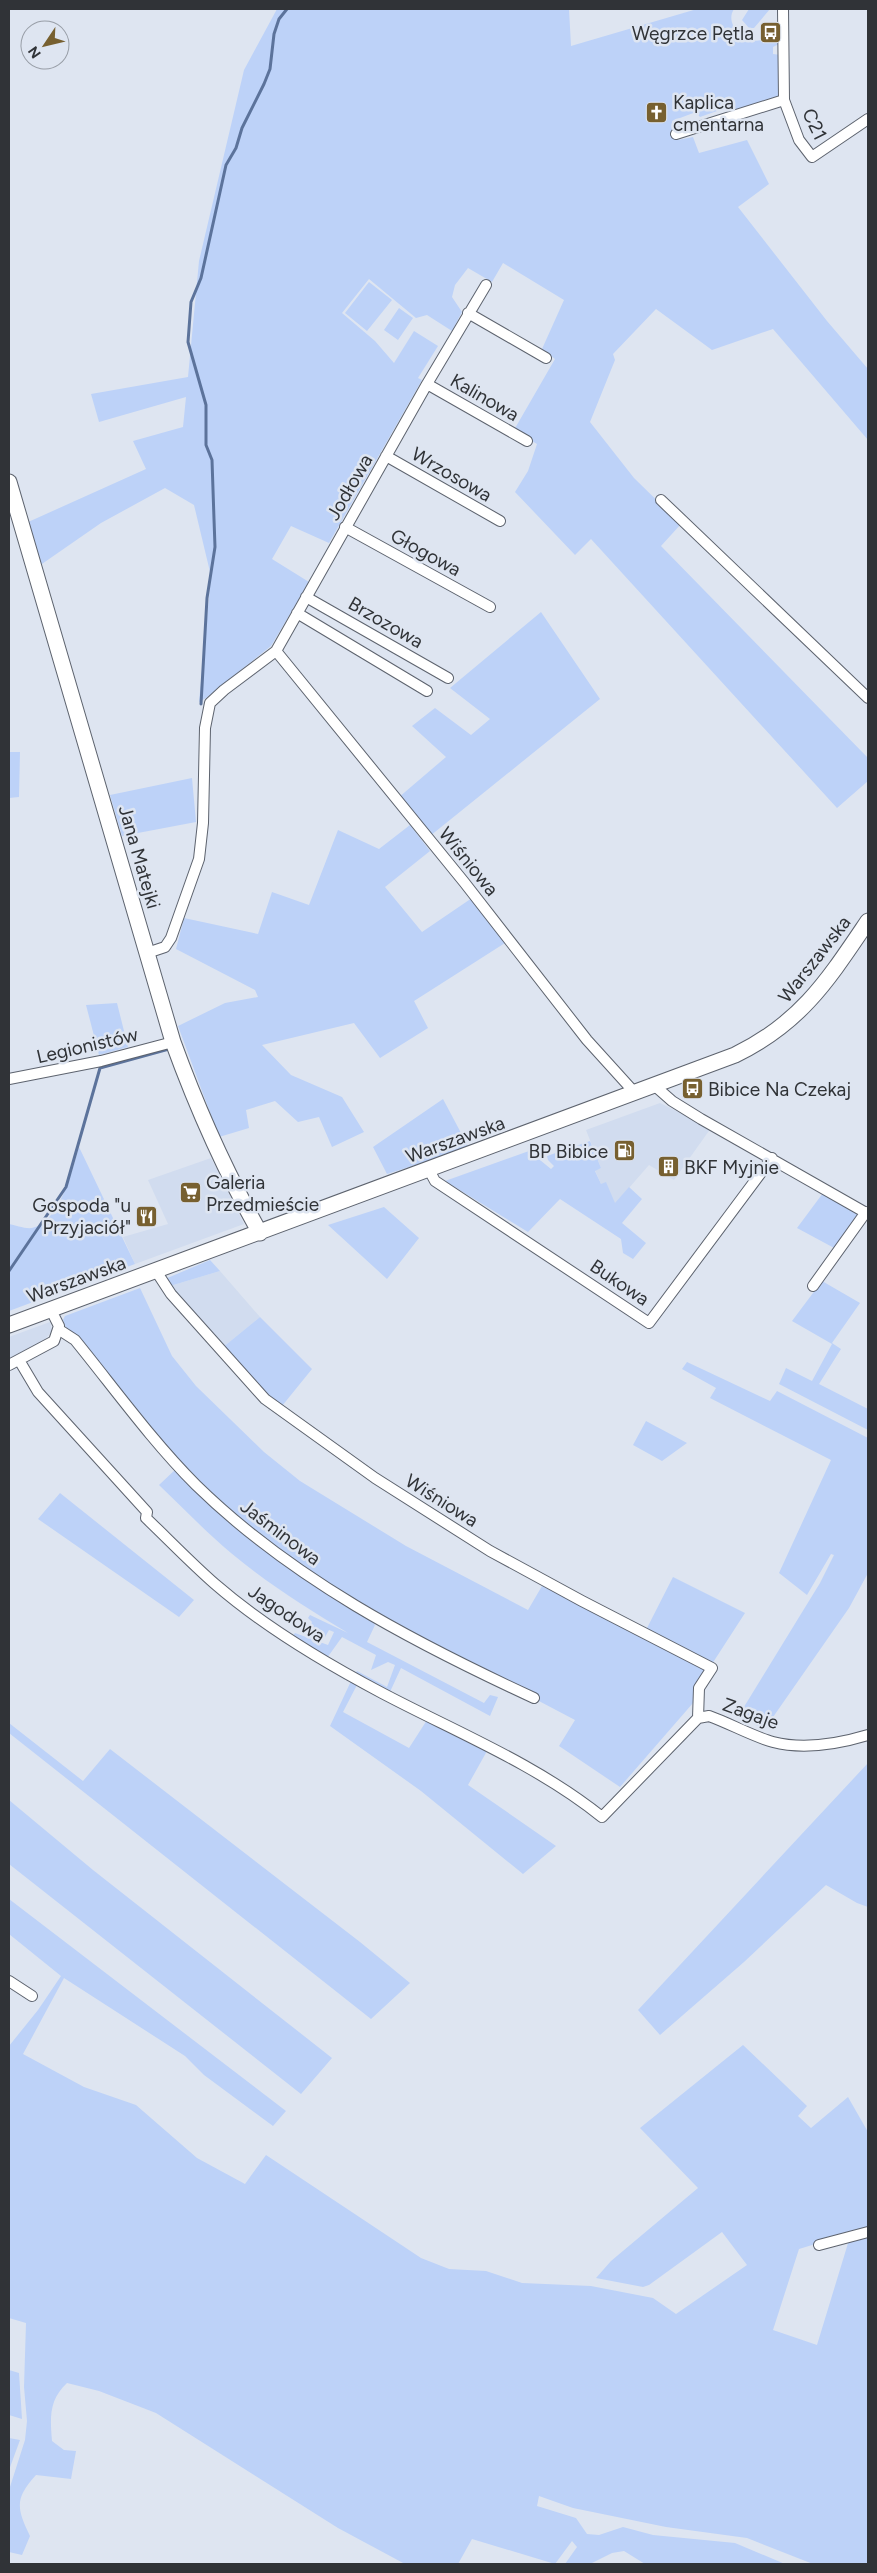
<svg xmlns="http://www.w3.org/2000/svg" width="877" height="2573" font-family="Figtree,sans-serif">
  <rect width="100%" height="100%" fill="#dee5f1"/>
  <path fill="#d1dcef" d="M660,1103L711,1128L674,1180L649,1165L615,1204L601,1184L595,1170L601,1168L586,1130Z
    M211,1158L244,1224L135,1264L123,1237L168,1224L148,1180Z
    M220,1271L260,1317L222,1348L170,1286Z
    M50,1322L52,1331L42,1343L9,1361V1337Z"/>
  <path fill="#bdd2f8" d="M277,9H569L571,46L697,9H734C722,27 753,51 769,36C773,32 777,25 780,20L779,44L773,47V54L781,55V96L733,110L731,106L700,117L696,112L672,121L678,140L693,137L699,153L747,140L769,184L738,207L827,321L868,369V440L773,329L712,350L656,309L613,354L615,360L590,422L634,478L681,524L661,546L868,758V781L837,808L591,539L575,555L515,492L528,471L537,444L514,430L555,359L542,349L564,300L503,263L492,282L468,268L455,285L452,297L462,312L452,331L427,315L416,318L369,279L342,313L375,341L394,363L414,331L438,346L418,378L422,380L329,543L291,526L272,559L309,582L271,646L206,698L199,702L211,576L194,505L165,488L101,523L39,566L26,523L146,469L133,441L183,427L186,397L99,422L91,394L188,377L199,261L244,70Z
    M749,9H770L754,28H749L742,20Z
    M369,282L392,300L367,331L345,313Z
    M399,308L413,318L398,340L384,330Z
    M541,612L600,699L430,836L398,798L446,757L412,726L435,708L471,735L490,719L450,688Z
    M9,752H20L19,797L9,798Z
    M192,778L196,822L122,836L110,795Z
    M410,825L430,851L385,887L422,932L472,898L505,943L414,1001L428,1028L380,1058L354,1023L262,1045L291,1075L342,1097L364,1132L332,1147L319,1117L298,1122L275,1101L246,1110L249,1128L219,1137L178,1026L225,1003L258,997L255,990L176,949L184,918L258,934L272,892L309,905L338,830L379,849Z
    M117,1003L128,1047L99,1055L86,1005Z
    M443,1099L469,1148L387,1174L373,1147Z
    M590,1141L601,1168L595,1171L601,1184L606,1182L615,1203L629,1187L642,1199L622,1223L646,1243L633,1259L623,1253L621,1239L560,1199L528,1232L445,1181L529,1151L551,1169L554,1166L548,1160L547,1156Z
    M79,1147L135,1264L9,1311V1224C15,1225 25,1229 32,1228C59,1223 72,1171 79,1147Z
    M823,1193L860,1214L836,1249L797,1228Z
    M384,1207L419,1238L387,1279L328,1225Z
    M210,1260L220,1271L170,1286L165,1279Z
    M822,1281L860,1303L832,1343L841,1349L819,1384L868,1409V1430L779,1384L786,1368L812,1381L832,1344L792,1321Z
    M140,1288L172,1356L196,1386L264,1452L300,1481L406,1546L528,1610L542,1586L704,1669C705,1680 695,1691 693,1703L620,1787L559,1746L575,1720L410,1633L302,1569L238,1520L180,1463L65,1326L63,1320L65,1316Z
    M260,1317L312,1369L282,1406L261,1388L222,1348Z
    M687,1362L770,1401L777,1391L868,1438V1573L849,1608L764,1730L739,1715L820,1583L834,1555L831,1554L807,1595L779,1573L831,1460L710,1398L716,1388L682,1369Z
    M646,1421L687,1443L662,1461L633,1445Z
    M177,1468L207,1499L369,1617L375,1625L367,1642L484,1703L490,1695L498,1697L490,1716L401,1668L389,1694L355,1674L357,1671L387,1687L395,1665L388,1662L371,1670L376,1655L342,1637L327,1658L292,1637L295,1633L328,1645L334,1632L329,1630L325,1637L309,1628L312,1622L308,1618L310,1615L348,1633C308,1609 268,1584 231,1553C206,1532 183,1508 159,1485Z
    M60,1493L194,1600L179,1617L38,1519Z
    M673,1577L745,1613L712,1664L646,1630Z
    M352,1679L358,1683L343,1712L409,1748L427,1720L487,1751L468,1785L556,1846L523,1874L421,1791L330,1726Z
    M9,1723L83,1781L110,1749L360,1942L410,1983L371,2019L9,1733Z
    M868,1763V1907L857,1903L826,1885L744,1962L660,2035L638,2010Z
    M9,1800L93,1870L332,2058L301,2094L9,1864Z
    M9,1899L286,2111L273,2126L204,2075L185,2056L64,1978L23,2054L84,2087L136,2105L197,2158L245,2184L266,2155L421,2258L449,2269L486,2271L522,2283L591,2286L653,2298L676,2314L747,2265L722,2232L649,2285L643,2287L596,2278L611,2261L698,2188L640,2128L743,2045L807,2106L798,2116L811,2128L848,2097L868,2132V2228L799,2249L773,2330L817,2345L849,2240L868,2235V2564H813L747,2538L666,2527L573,2508L539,2496L537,2506L576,2518L587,2534L599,2535L623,2527L653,2535L735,2543L785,2564H645L624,2551L612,2553L590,2564H565L577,2547L572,2541L555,2564L472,2539L458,2564H405L338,2528L156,2413L99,2391L67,2383C49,2400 50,2417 52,2441L64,2450L76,2451L71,2479L36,2475C14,2499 17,2509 30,2536L22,2555L9,2552V2490L25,2440L27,2421L24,2387L26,2323L9,2318V2046L38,2010L61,1976L9,1934Z
    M9,2370L19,2373L22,2419L9,2415Z
    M9,2438L20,2440L9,2470Z"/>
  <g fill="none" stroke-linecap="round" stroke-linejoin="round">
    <path stroke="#5c739b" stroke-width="3" d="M201,704L207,598L215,547L214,519L212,460L206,445V405L188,342L191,302L201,278L226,165L236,148L242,128L264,84L270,69L274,34L279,19L287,9
      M9,1271L66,1187L100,1068L169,1049"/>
    <defs>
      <path id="street" d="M784,100L799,140L812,157L868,119
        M676,134L784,100L783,9
        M468,313L546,358
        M427,384L527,441
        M386,456L500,521
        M661,500L868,698
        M345,527L490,607
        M306,597L448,678
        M297,613L427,691
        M276,651L464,882L587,1040L635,1093
        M147,953L165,947L171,938L199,859L203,823L205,728L210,703L224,690L276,651L427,384L486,285
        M9,1079L101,1061L173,1042
        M655,1086L672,1101L701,1119L868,1214
        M429,1170L435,1181L649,1323L772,1158
        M156,1271L171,1294L265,1399L375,1478L490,1551L582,1601L712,1668L699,1688L698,1718
        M813,1286L866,1212
        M58,1329L75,1340C114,1388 152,1441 196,1485C292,1579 413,1642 534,1698
        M19,1360L38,1392L147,1512L146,1518C169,1540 191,1563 215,1584C261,1624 327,1664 382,1693C456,1732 536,1764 602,1817L698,1718L709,1716C729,1723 754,1737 773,1742C804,1750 838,1744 868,1735
        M9,1365L54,1341L59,1326L51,1310
        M9,1981L32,1996
        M819,2245L868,2232"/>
      <path id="secondary" d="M9,482L173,1042C197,1108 225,1171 260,1233
        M9,1325L735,1055C801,1023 828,980 868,921"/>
    </defs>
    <use href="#street" stroke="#5d636e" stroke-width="12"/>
    <use href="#secondary" stroke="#5d636e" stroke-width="17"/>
    <use href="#street" stroke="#fff" stroke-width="10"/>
    <use href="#secondary" stroke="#fff" stroke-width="15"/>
  </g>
  <defs>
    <symbol id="bus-square" viewBox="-11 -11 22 22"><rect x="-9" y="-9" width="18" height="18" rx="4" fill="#776030" stroke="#dee5f1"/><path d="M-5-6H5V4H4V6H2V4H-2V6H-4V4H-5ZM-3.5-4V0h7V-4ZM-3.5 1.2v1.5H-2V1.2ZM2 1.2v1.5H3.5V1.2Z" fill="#fff"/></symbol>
    <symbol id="church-square" viewBox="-11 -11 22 22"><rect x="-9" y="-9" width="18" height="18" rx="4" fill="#776030" stroke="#dee5f1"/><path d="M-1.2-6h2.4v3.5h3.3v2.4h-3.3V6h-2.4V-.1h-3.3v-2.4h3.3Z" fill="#fff"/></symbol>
    <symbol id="fuel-square" viewBox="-11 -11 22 22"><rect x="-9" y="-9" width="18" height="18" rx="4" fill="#776030" stroke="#dee5f1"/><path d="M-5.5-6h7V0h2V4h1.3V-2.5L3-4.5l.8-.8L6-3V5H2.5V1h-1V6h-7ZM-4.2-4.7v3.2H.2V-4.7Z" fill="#fff"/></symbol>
    <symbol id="building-square" viewBox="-11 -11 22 22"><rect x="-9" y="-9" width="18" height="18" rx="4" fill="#776030" stroke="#dee5f1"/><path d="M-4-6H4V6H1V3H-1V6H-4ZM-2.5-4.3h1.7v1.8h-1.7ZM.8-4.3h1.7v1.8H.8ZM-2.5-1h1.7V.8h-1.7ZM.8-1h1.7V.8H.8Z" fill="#fff"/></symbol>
    <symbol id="supermarket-square" viewBox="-11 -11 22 22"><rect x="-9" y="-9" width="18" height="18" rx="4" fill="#776030" stroke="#dee5f1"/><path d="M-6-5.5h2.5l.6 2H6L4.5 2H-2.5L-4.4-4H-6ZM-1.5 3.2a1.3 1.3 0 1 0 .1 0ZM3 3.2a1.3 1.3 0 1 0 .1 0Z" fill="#fff"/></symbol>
    <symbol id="restaurant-square" viewBox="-11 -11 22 22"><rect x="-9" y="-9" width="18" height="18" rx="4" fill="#776030" stroke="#dee5f1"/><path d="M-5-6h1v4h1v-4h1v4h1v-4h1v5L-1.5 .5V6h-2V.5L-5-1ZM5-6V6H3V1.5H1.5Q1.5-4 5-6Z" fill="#fff"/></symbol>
  </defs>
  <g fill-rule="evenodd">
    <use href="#bus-square" x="758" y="20" width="25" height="25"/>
    <use href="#church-square" x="644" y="100" width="25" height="25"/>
    <use href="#bus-square" x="680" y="1076" width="25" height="25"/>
    <use href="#fuel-square" x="612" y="1138" width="25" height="25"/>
    <use href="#building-square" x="656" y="1154" width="25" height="25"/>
    <use href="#supermarket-square" x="178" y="1180" width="25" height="25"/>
    <use href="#restaurant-square" x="134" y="1204" width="25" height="25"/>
  </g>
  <g text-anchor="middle" stroke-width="5" stroke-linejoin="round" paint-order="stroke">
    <g font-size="19" fill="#303337" stroke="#dee5f1" text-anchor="start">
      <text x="754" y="40" text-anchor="end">Węgrzce Pętla</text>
      <text x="673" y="109">Kaplica<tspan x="673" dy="22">cmentarna</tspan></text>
      <text x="708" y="1096">Bibice Na Czekaj</text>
      <text x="608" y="1158" text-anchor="end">BP Bibice</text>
      <text x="684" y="1174">BKF Myjnie</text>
      <text x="206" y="1189">Galeria<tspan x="206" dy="22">Przedmieście</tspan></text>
      <text x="131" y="1212" text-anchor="end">Gospoda "u<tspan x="131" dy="22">Przyjaciół"</tspan></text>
    </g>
    <g font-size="19" fill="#303337" stroke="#dee5f1">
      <text transform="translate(815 124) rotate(64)" y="7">C21</text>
      <text transform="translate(485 397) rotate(30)" y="7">Kalinowa</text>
      <text transform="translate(452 474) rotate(30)" y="7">Wrzosowa</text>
      <text transform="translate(349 487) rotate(-60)" y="7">Jodłowa</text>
      <text transform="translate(426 552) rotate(29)" y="7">Głogowa</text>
      <text transform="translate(386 622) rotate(30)" y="7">Brzozowa</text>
      <text transform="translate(140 857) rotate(74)" y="7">Jana Matejki</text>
      <text transform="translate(469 861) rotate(51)" y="7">Wiśniowa</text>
      <text transform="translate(814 959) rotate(-52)" y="7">Warszawska</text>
      <text transform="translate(87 1045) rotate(-13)" y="7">Legionistów</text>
      <text transform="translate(455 1139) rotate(-20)" y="7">Warszawska</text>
      <text transform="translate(76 1279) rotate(-20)" y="7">Warszawska</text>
      <text transform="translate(620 1282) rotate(34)" y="7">Bukowa</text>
      <text transform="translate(442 1500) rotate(32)" y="7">Wiśniowa</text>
      <text transform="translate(281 1532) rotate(37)" y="7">Jaśminowa</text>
      <text transform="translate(287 1613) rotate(34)" y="7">Jagodowa</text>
      <text transform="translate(751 1713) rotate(20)" y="7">Zagaje</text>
    </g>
  </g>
  <rect width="877" height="2573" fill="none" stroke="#303337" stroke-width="20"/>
  <g transform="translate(45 45) rotate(235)"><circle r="24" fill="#dee5f1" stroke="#989ea7"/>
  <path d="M0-4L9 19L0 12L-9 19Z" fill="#776030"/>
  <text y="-8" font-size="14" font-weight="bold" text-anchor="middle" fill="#303337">N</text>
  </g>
</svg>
